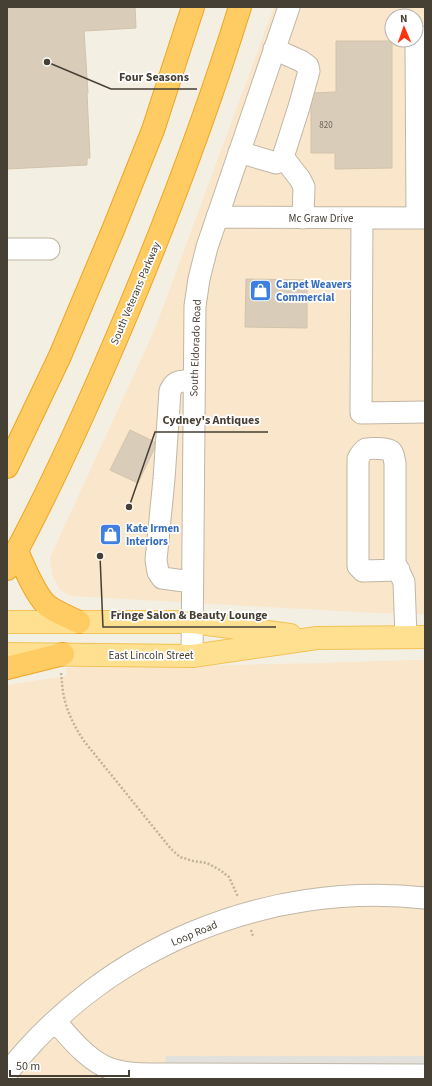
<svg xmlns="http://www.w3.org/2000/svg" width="432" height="1086" font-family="'Source Sans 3',sans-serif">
  <rect width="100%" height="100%" fill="#f4efe3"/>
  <path fill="#f9e6cb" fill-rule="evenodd" d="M274,7H425V614L374,613L71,596L60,590L53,577L50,558L155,329ZM392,16H416V40H392Z
    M411,660H425V1079H7V686L13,684L67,676L66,668L95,666H191L320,663Z"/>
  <path fill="#e3e1dc" d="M166,1056H425V1079H163Z"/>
  <path fill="#d9cdba" stroke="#d2c3aa" d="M7,7H135L136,28L84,31L88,93H87L90,158H87V165L7,169Z
    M336,41H392V168L335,169V153H311V93L336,92Z
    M246,279L307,280V328L245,327Z
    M130,430L157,443L138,483L110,470Z"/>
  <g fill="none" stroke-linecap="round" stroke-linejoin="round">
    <defs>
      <path id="minor" d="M239,152L276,163L283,157L299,107L309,71L308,66L301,61L274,49
        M283,157L300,179L304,187L303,218
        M217,217L425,218
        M362,218L361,413L425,412
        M417,218L416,45C418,40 419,37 425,37
        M7,249H49
        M399,570L363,571L358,566V459C360,455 362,451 366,449C371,448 387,448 391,451C394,454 394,459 395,463V563L404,582L406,637
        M192,582L162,578L158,572L156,560L164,479L170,391C175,379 182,382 194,380
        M192,656L195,306L199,279L207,247L289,7
        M55,1021C70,1038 89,1062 111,1069C129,1075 150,1074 169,1074V1079
        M7,1073C106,947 266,881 425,898
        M169,1074L425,1075"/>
      <path id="major" d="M7,622H192L290,635
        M7,654L192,656L317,638L425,637"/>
      <path id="highway" d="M7,467L60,356L113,230L153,130L193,7
        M17,551C23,565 37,598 48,606C57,613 69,617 79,622
        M7,569C43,503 75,434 105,365C156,248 202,129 240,7
        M7,668L63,654"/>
    </defs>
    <use href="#minor" stroke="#c0b7a5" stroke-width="23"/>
    <use href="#major" stroke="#f1c354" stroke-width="24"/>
    <use href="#highway" stroke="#efa522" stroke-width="24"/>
    <path stroke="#c3b394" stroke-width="2.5" stroke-dasharray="2 2" stroke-linecap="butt" d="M61,673C62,680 62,686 63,692C66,710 74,726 84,741L171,849L180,857L193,861L207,863L220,870L229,877L238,897
      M251,930L253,936"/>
    <use href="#minor" stroke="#fff" stroke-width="21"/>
    <use href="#major" stroke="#ffe091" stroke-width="22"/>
    <use href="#highway" stroke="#ffcc63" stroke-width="22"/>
  </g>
  <defs>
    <symbol id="shop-square" viewBox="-11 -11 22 22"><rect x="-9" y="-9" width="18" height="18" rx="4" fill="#3f7fe0" stroke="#fff"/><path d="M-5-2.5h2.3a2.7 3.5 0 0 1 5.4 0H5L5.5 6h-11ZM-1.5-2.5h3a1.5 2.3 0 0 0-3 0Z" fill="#fff"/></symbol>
  </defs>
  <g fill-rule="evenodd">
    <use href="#shop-square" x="248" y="278" width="25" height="25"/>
    <use href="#shop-square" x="98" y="522" width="25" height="25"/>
  </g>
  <g text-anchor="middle" stroke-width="3.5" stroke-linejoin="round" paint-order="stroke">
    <g font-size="9" fill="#6b6255">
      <text x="326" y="128">820</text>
    </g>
    <g font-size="11" fill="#463f33" stroke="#fff">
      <text x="321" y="222">Mc Graw Drive</text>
      <text transform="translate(135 293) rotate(-67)" y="4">South Veterans Parkway</text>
      <text transform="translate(195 348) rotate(-88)" y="4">South Eldorado Road</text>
      <text x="151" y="659">East Lincoln Street</text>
      <text transform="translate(194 933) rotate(-23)" y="4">Loop Road</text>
    </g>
    <g font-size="11" font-weight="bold" fill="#366cbe" stroke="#fff" text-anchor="start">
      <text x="276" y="288">Carpet Weavers<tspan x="276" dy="13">Commercial</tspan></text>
      <text x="126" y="532">Kate Irmen<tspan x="126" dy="13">Interiors</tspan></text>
    </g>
  </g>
  <path fill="none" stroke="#463f33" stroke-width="1.5" d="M47 62L111 89H197M129 507L155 432H268M100 556L103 627H276"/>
  <g fill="#463f33" stroke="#fff" stroke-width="1.5">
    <circle cx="47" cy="62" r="4"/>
    <circle cx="129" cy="507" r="4"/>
    <circle cx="100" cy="556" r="4"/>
  </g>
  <g font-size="12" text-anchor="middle" font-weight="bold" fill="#463f33" stroke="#fff" stroke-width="3.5" stroke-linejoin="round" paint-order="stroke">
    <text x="154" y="81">Four Seasons</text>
    <text x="211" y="424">Cydney's Antiques</text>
    <text x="189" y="619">Fringe Salon &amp; Beauty Lounge</text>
  </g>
  <rect width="432" height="1086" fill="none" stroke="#463f33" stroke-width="16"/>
  <g transform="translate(404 28) rotate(358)"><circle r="19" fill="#ffffff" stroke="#b5b2ad"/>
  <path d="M0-3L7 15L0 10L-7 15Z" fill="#ff340f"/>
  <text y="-6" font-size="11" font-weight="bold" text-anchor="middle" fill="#463f33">N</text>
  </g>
  <path d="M10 1070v6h119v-6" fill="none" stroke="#463f33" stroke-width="2"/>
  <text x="16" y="1070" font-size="12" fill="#463f33" stroke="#ffffff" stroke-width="3" paint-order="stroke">50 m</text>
</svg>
